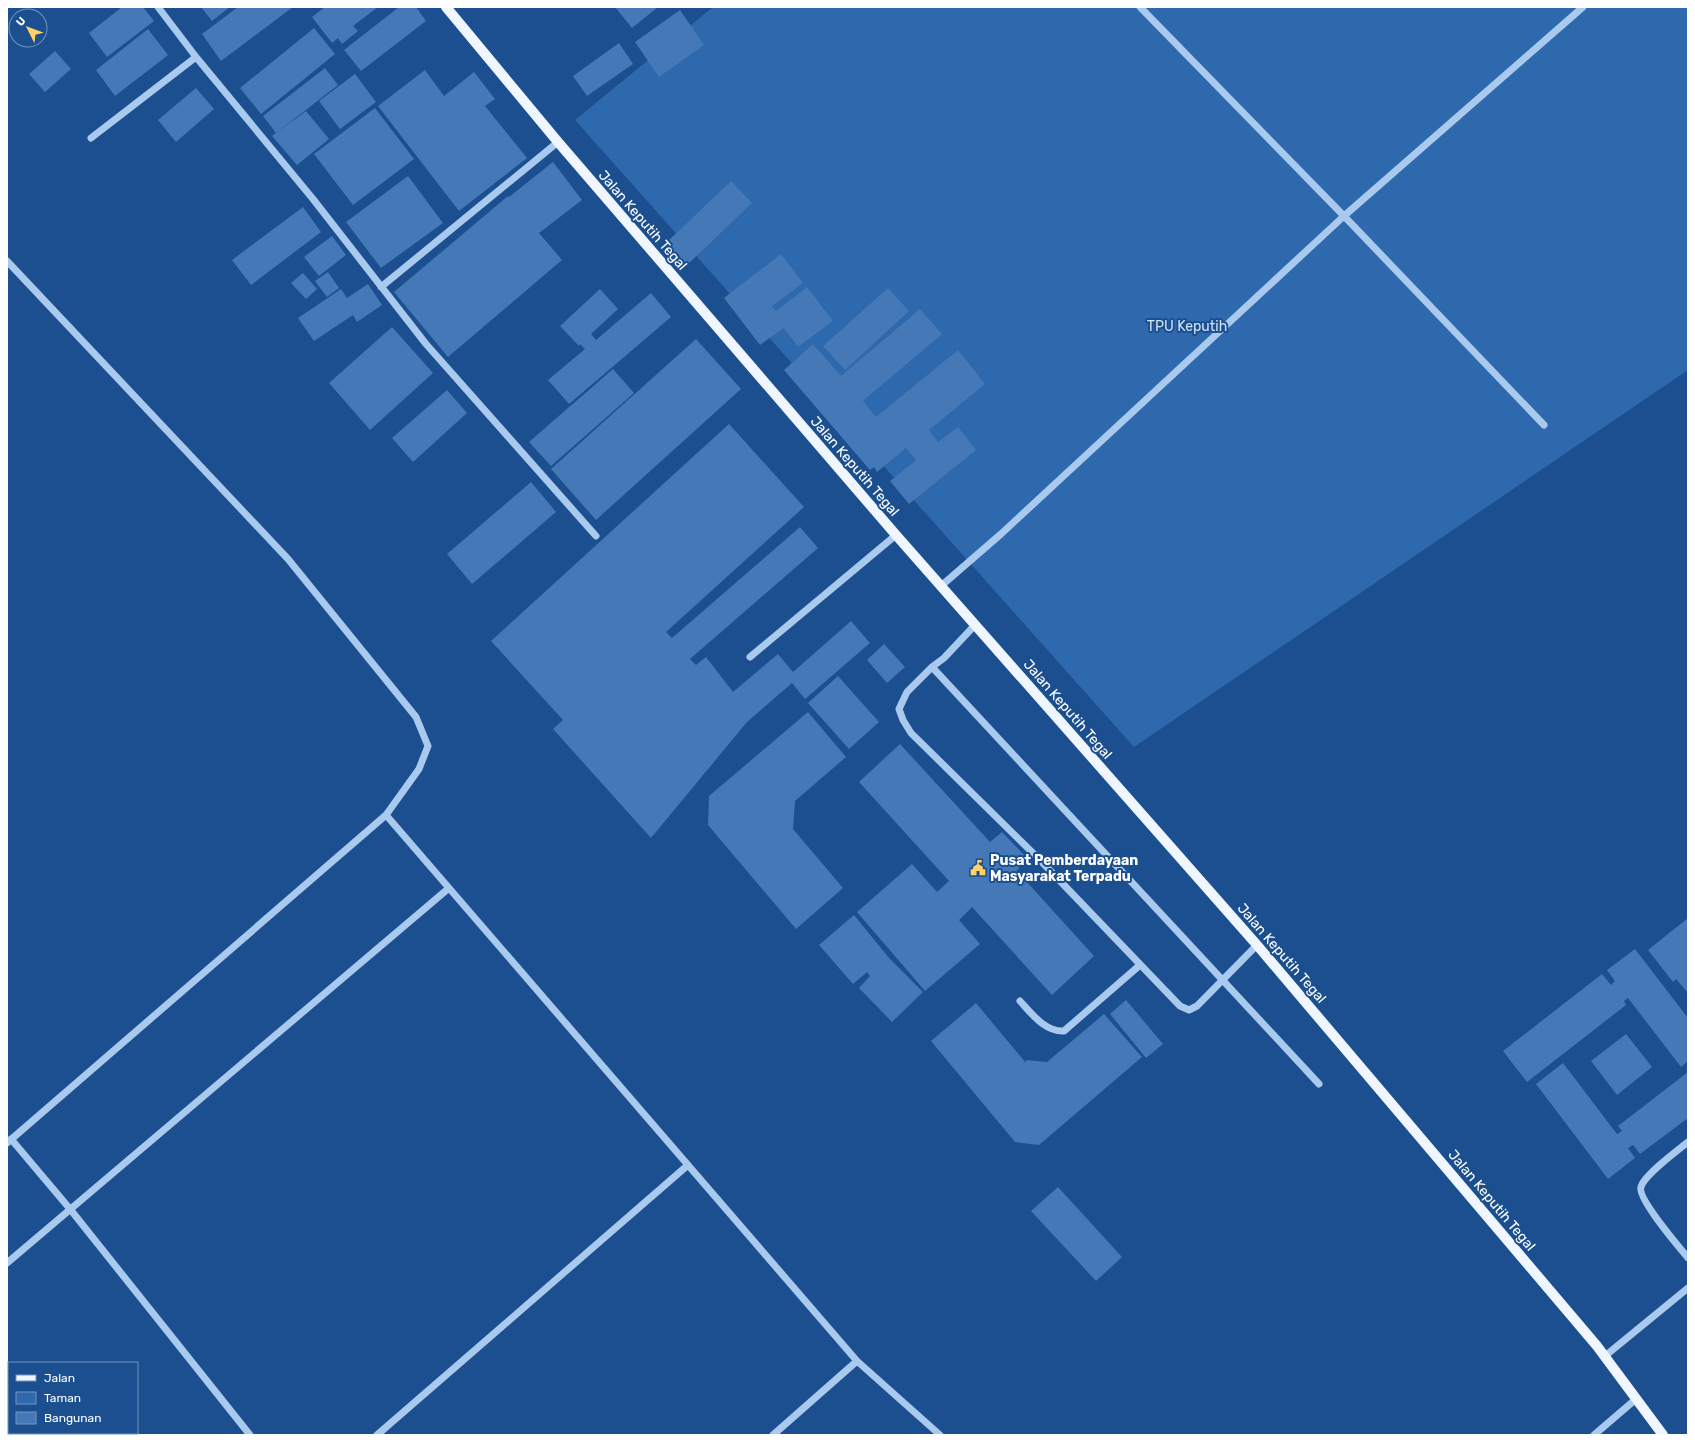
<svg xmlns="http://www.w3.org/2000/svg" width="1695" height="1442" font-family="Rubik,sans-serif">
  <rect width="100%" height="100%" fill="#1b4f8f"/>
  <path fill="#2e69ad" d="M713,7H1688V370L1134,747L575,120Z"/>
  <path fill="#4478b7" d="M122,7H143L154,21L107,57L89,33Z
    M201,7H230L212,21Z
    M238,7H293L221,61L202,34Z
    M325,7H378L353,26L358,31L342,44L338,38L332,43L312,17Z
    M399,7H416L426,21L361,71L344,50Z
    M615,7H658L632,28Z
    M680,10L704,45L659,77L635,42Z
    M314,28L335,54L261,114L240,88Z
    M148,29L168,55L115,96L96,70Z
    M619,43L633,64L587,96L573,76Z
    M55,51L71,69L45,92L29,74Z
    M325,68L338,85L276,133L263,116Z
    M425,70L444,96L474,72L495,99L485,106L527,158L459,211L378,106Z
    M355,74L376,102L340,129L319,101Z
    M196,88L214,109L176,142L158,120Z
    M375,108L414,159L353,205L314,154Z
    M306,111L329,139L297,165L272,136Z
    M553,162L582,200L539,233L562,260L448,357L394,292L508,196L509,197Z
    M408,176L443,223L381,268L346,222Z
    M731,181L752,203L687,265L666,243Z
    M303,207L321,232L251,285L232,260Z
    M332,236L346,255L319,276L304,257Z
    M781,254L803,283L772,306L776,311L807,287L833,321L798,347L784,328L760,345L724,298Z
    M328,272L339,288L327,297L315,281Z
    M303,273L317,289L306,299L291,283Z
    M368,284L382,305L357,322L353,315L314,341L298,318L341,289L347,298Z
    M888,288L909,311L845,370L823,346Z
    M600,289L618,309L591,334L596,340L651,293L671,317L569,404L548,380L585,349L580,344L579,346L560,326Z
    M920,309L942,334L863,401L876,417L958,350L985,384L929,430L938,442L958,427L976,450L909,504L890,481L916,460L906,448L877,472L874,467L870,470L784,370L813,344L841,376Z
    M392,327L433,373L370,430L329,383Z
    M696,339L741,389L596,520L551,469Z
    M613,369L634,393L551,466L529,442Z
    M447,390L467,413L413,462L392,438Z
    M729,424L804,507L666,632L672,638L800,527L818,548L690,659L696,665L706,657L733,692L778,654L793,672L851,621L870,643L805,699L792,683L747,722L651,838L553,729L563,720L491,641Z
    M531,482L556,512L472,584L447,554Z
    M884,644L905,667L887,683L867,660Z
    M838,676L879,722L849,749L808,703Z
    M808,712L846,757L795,801L793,829L843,888L796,929L708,825L709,796Z
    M900,744L990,842L1002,832L1026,857L1017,871L1094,956L1052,995L972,907L959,920L980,944L925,991L857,912L912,864L937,892L949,881L859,782Z
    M854,915L889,958L923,992L892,1022L859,988L870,976L867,972L853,984L819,945Z
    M1688,918V993L1676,979L1673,982L1648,950Z
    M1635,949L1688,1018V1061L1681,1067L1628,998L1624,1001L1626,1005L1527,1082L1503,1051L1602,974L1611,985L1615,981L1607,970Z
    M1126,1000L1163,1044L1146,1058L1110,1014Z
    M976,1003L1026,1063V1060L1047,1062L1104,1014L1142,1057L1039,1145L1015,1142L931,1041Z
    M1626,1034L1652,1067L1617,1095L1591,1061Z
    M1563,1063L1617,1134L1622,1131L1618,1126L1688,1072V1118L1640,1154L1633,1145L1628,1148L1635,1158L1608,1179L1536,1084Z
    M1058,1187L1122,1257L1096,1281L1031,1211Z"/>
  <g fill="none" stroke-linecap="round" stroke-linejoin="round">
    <path stroke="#a9c9ee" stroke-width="7" d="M158,7L196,57
      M1140,7L1344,216L1544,425
      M91,138L196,57L313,199L426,344L596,536
      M7,261L288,559L416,717L428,746L419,769L386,815L7,1143
      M381,287L558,142
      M941,586L1001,534L1344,216L1583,7
      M975,625L944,658L932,667L907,692L899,709L903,720L911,733L1039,859L1180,1006L1189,1010L1197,1006L1257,945
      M750,657L896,535
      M932,667L1319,1084
      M386,815L857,1361L940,1435
      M1020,1001C1032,1014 1045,1032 1064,1031L1140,965
      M11,1139L70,1209L250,1435
      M1688,1142C1677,1151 1644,1175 1641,1187C1637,1198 1679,1247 1688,1258
      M7,1263L449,888
      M1605,1356L1688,1288
      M377,1435L688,1165
      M773,1435L857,1361
      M1594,1435L1636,1399"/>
    <path stroke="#f0f6ff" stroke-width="10" d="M446,7L558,142L896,535L1257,945L1597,1346L1663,1435"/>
  </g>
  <defs>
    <symbol id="civic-bare" viewBox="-9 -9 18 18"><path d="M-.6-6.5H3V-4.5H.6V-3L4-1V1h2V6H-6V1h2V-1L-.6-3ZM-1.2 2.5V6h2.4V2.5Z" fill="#ffd166" stroke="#1b4f8f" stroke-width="2.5" paint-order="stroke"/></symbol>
  </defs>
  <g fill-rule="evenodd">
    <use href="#civic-bare" x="967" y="857" width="22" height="22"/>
  </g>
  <g text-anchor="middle" stroke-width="4" stroke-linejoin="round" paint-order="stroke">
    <g font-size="14" fill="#fff" stroke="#1b4f8f">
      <text transform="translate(643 220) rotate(49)" y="5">Jalan Keputih Tegal</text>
      <text transform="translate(855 466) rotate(49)" y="5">Jalan Keputih Tegal</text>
      <text transform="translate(1068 709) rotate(49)" y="5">Jalan Keputih Tegal</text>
      <text transform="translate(1282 953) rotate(49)" y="5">Jalan Keputih Tegal</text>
      <text transform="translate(1492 1200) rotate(50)" y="5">Jalan Keputih Tegal</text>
    </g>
    <g font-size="14" fill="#cfe3fa" stroke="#1b4f8f">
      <text x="1187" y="331">TPU Keputih</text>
    </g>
    <g font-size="14" font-weight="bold" fill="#fff" stroke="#1b4f8f" text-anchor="start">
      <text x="990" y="865">Pusat Pemberdayaan<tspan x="990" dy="16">Masyarakat Terpadu</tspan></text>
    </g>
  </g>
  <rect width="1695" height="1442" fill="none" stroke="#ffffff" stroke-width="16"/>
  <rect x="8" y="1362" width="130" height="72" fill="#1b4f8f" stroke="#7695bc"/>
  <rect x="16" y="1375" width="20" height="6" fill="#f0f6ff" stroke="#7695bc"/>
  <text x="44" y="1382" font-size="12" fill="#ffffff">Jalan</text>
  <rect x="16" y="1392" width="20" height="12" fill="#2e69ad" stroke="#7695bc"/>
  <text x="44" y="1402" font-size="12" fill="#ffffff">Taman</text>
  <rect x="16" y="1412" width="20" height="12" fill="#4478b7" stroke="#7695bc"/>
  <text x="44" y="1422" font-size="12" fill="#ffffff">Bangunan</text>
  <g transform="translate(28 28) rotate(312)"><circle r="19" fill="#1b4f8f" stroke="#7695bc"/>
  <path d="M0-3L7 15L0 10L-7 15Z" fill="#ffd166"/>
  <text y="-6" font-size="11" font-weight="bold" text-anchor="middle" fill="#ffffff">U</text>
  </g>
</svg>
